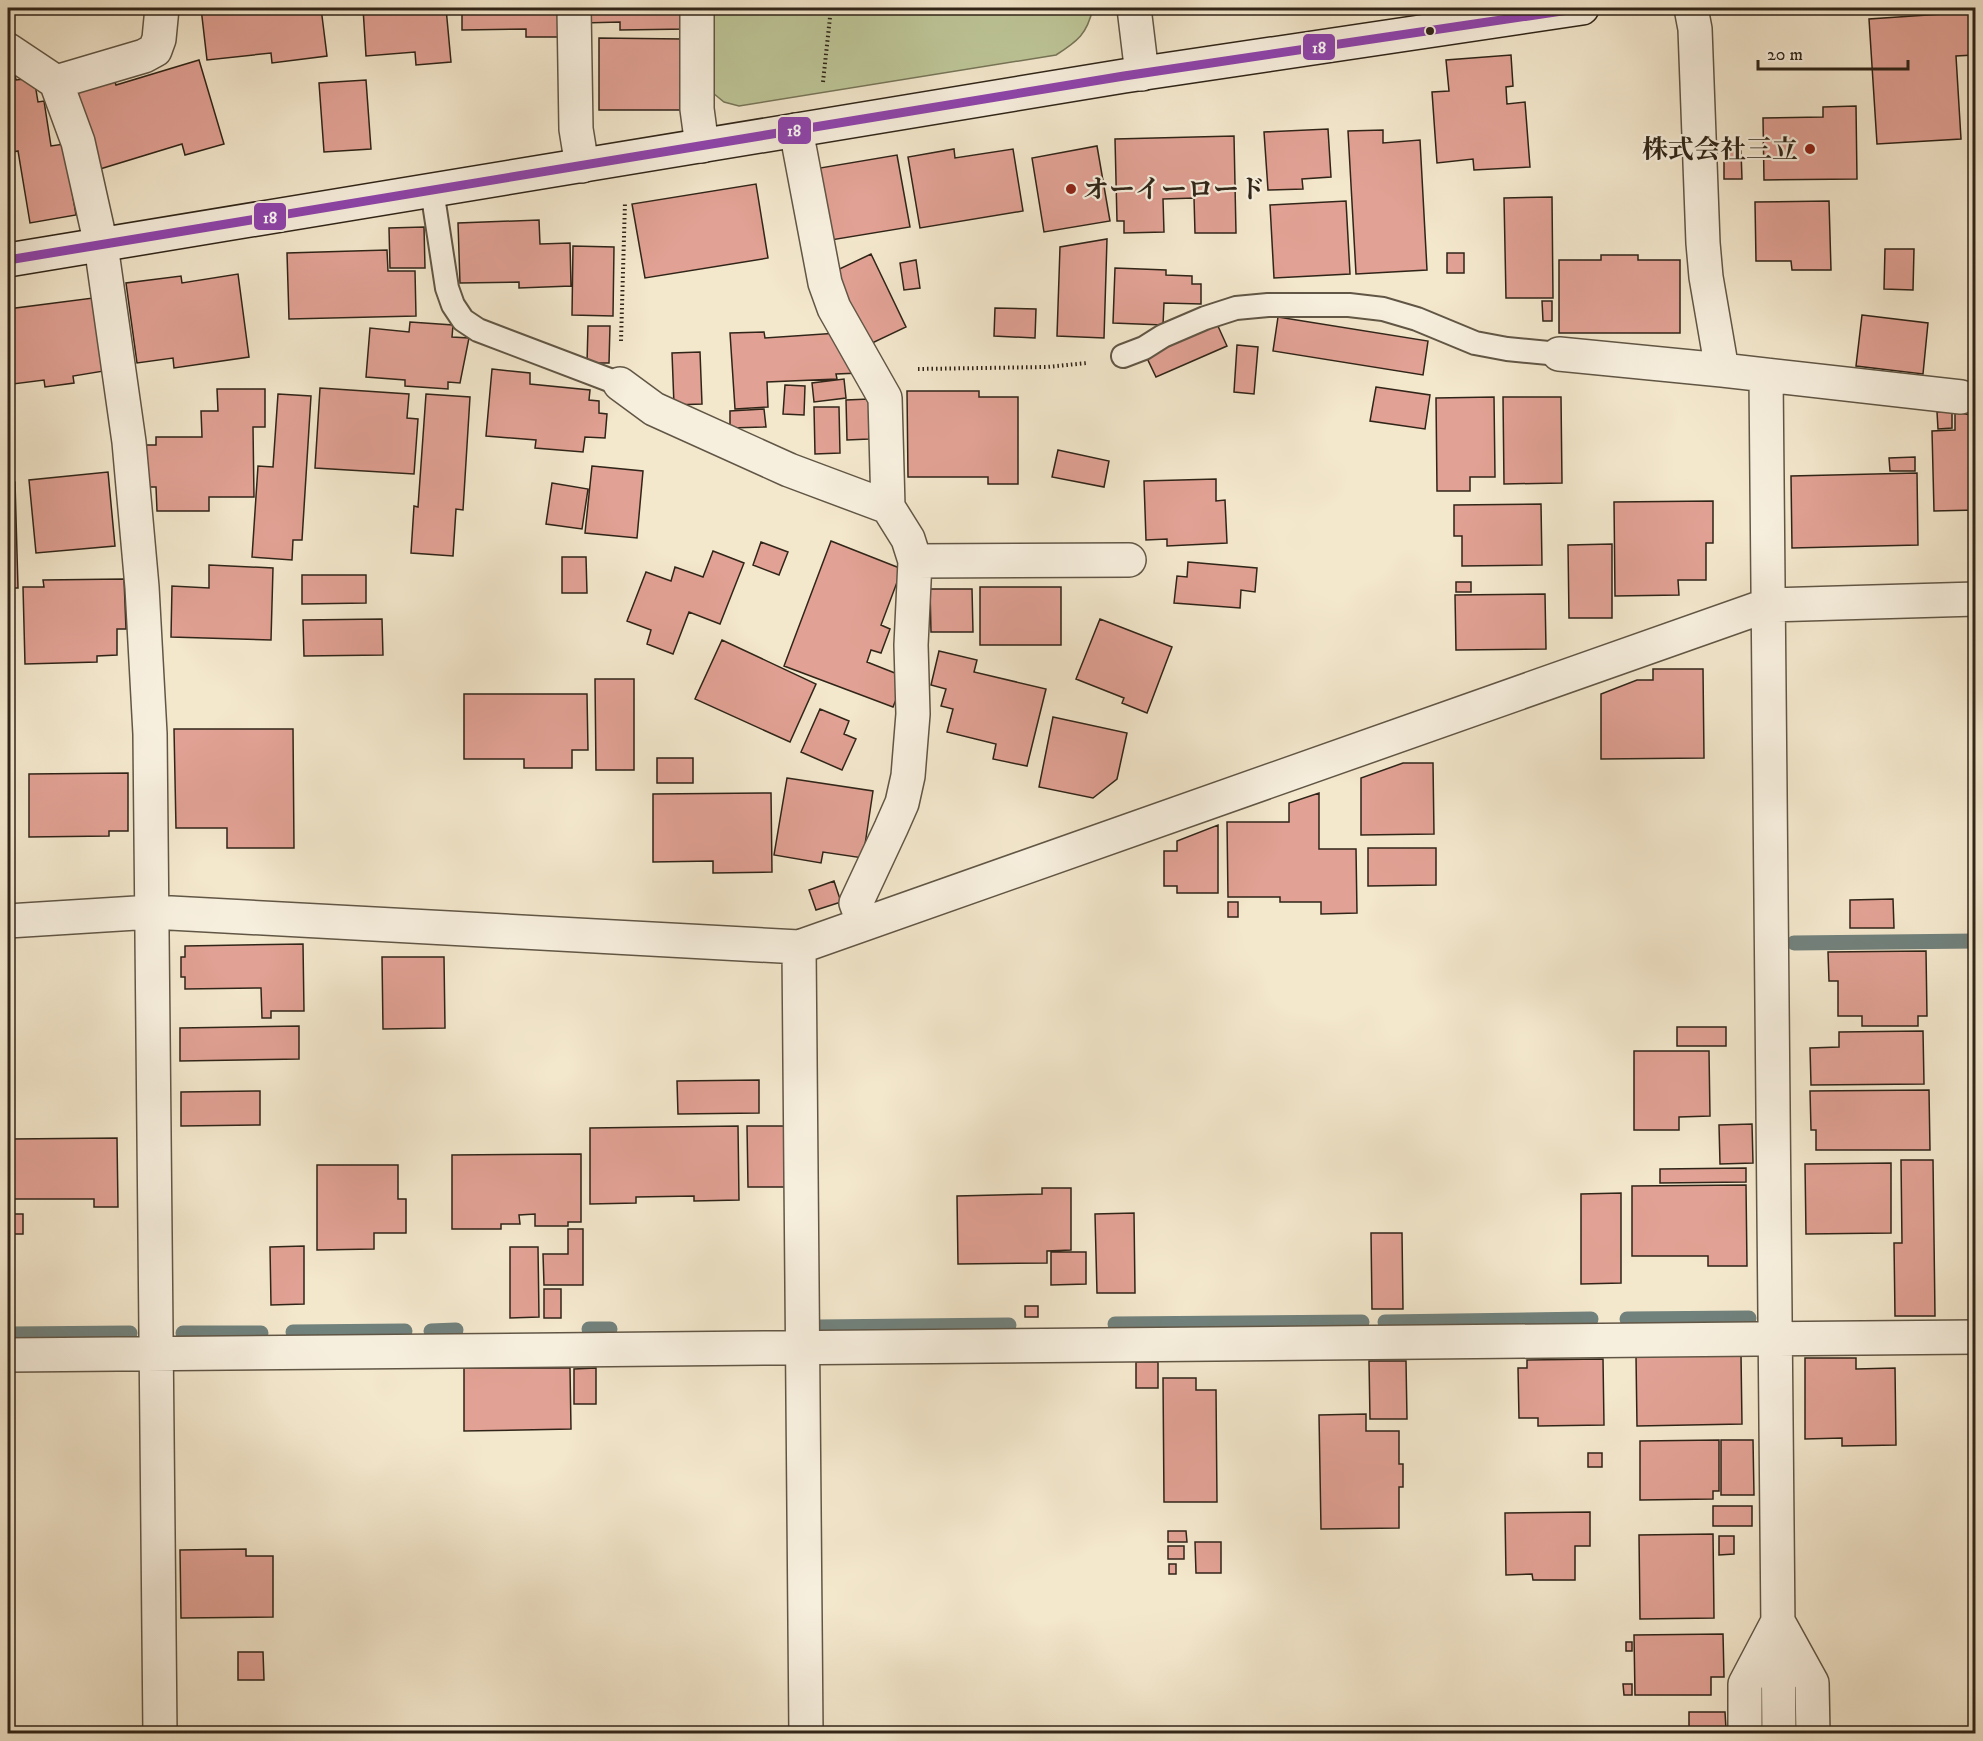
<svg xmlns="http://www.w3.org/2000/svg" width="1983" height="1741" font-family="'IM FELL DW Pica','Noto Serif JP',serif">
  <rect width="100%" height="100%" fill="#f3e7cc"/>
  <filter id="stains"><feTurbulence type="fractalNoise" baseFrequency=".00333" numOctaves="4"/><feColorMatrix values="0 0 0 0 .2 0 0 0 0 .09 0 0 0 0 .02 0 0 0 .5 -.17"/></filter>
  <radialGradient id="worn" r=".72"><stop offset=".6" stop-color="#630" stop-opacity="0"/><stop offset="1" stop-color="#630" stop-opacity=".3"/></radialGradient>
  <path fill="#bdc597" stroke="#767558" stroke-width="1.5" d="M710,8H1093C1087,34 1078,41 1056,55L739,106L724,102L713,93Z"/>
  <g fill="none" stroke-linecap="round" stroke-linejoin="round">
    <path stroke="#71817c" stroke-width="15" d="M1794,943L1976,941
      M1627,1319L1749,1318
      M1385,1322L1591,1319
      M1115,1324L1362,1322
      M818,1327L1009,1325
      M589,1329H610
      M431,1331L456,1330
      M293,1332L405,1331
      M183,1333H261
      M11,1334L130,1333"/>
  </g>
  <path fill="#e1a194" stroke="#302518" stroke-width="1.5" d="M201,8H321L327,56L272,63L271,53L207,60Z
    M363,8H446L451,62L416,65L415,52L366,56Z
    M462,8H563V37H526V29L462,30Z
    M583,8H687L688,29L620,30V22L583,23Z
    M1972,12L1974,55L1956,56L1961,139L1877,144L1869,19Z
    M599,38L682,39V110H599Z
    M1511,55L1513,86L1506,87L1507,104L1525,102L1530,167L1474,170L1473,159L1437,163L1432,92L1449,91L1446,60Z
    M199,60L224,144L185,155L182,144L100,169L76,90L114,79L116,85Z
    M12,62L16,80L34,78L38,102L44,101L51,146L64,144L76,215L30,223L18,151L8,153V63Z
    M366,80L371,149L324,152L319,83Z
    M1856,106L1857,179L1764,180L1763,118L1823,117V107Z
    M1328,129L1331,177L1302,179L1303,189L1268,190L1264,132Z
    M1383,130V143L1420,140L1427,270L1356,274L1348,131Z
    M1234,136L1236,233H1195L1194,198L1163,199L1164,232L1124,233V221H1117L1115,139Z
    M1097,146L1110,221L1044,232L1032,158Z
    M954,149L955,158L1013,149L1023,211L920,228L908,157Z
    M1724,151H1741L1742,179H1724Z
    M897,155L910,227L825,241L814,169Z
    M756,184L768,258L645,278L632,204Z
    M1552,197L1553,298H1506L1504,198Z
    M1346,201L1350,274L1274,278L1270,205Z
    M1829,201L1831,270H1792L1791,261H1756L1755,202Z
    M539,220L540,244L570,243L571,286L519,288V282L460,283L458,223Z
    M424,227L425,268H390L389,228Z
    M1107,239L1104,338L1057,336L1060,247Z
    M573,246L614,247L613,316L572,315Z
    M1885,249H1914L1913,290L1884,289Z
    M387,250L388,271H415L416,316L289,319L287,253Z
    M1447,253H1464V273H1447Z
    M871,254L906,327L868,345L833,272Z
    M1601,255H1638V260H1680V333H1559V260H1601Z
    M916,260L920,288L904,290L900,263Z
    M1115,268L1166,270V275L1192,276V284H1201V304L1164,303L1163,325L1113,323Z
    M238,274L249,357L174,368L173,358L137,363L126,283L181,276L182,283Z
    M93,298L104,371L73,376L74,383L45,387L44,380L13,384L8,345V309Z
    M1542,301H1552V321H1543Z
    M995,308L1036,309L1035,338L994,336Z
    M1862,315L1928,323L1923,374L1856,366Z
    M1278,317L1428,341L1423,375L1273,351Z
    M410,322L453,325L452,337L469,338L460,383L448,382V389L405,386V380L366,377L370,328L409,332Z
    M1217,324L1227,346L1156,377L1146,356Z
    M588,326H610L609,363H587Z
    M764,332L765,338L838,333L860,373L836,374L837,379L767,382L768,407L735,409L730,333Z
    M1237,345L1258,347L1254,394L1234,392Z
    M700,352L702,404L674,405L672,353Z
    M492,369L530,373V384L590,390L589,400L599,401V413L607,414L605,438L585,437L583,452L535,448L536,440L486,436Z
    M844,379L846,398L814,402L812,383Z
    M8,384L14,452L8,453Z
    M785,385L805,386L804,415L783,414Z
    M1376,387L1430,395L1425,429L1370,421Z
    M320,388L409,394L407,418L418,419L414,474L315,468Z
    M217,389H265V427H253L254,497H209V511H157L156,487H147L143,445H156V437H202L201,411H218Z
    M907,391H979V397H1018V484H988V477H908Z
    M278,394L311,396L302,540H293L292,560L252,557L258,466L273,467Z
    M426,394L470,397L463,510L456,509L453,556L411,553L414,506L418,507Z
    M1494,397L1495,477H1470V491H1437L1436,398Z
    M1503,397H1561L1562,483L1504,484Z
    M869,399V439L847,440L846,400Z
    M814,407H839L840,453L815,454Z
    M764,409L766,427L730,428V411Z
    M1952,411V428L1938,429L1937,412Z
    M1955,412L1976,416V510L1934,511L1932,431L1955,430Z
    M1058,450L1109,461L1104,487L1052,477Z
    M1915,457V471H1890L1889,458Z
    M592,466L643,471L637,538L585,533Z
    M108,472L115,546L36,553L29,480Z
    M1917,473L1918,545L1792,548L1791,476Z
    M1216,479V501L1225,500L1227,543L1167,546V539L1146,540L1144,481Z
    M8,482H15L18,588H8Z
    M552,483L588,489L582,529L546,524Z
    M1713,501V543H1706V580H1678L1679,595L1615,596L1614,502Z
    M1541,504L1542,565L1462,566V536H1454V505Z
    M831,541L902,569L881,625L890,629L881,653L871,650L867,662L905,677L893,707L784,666Z
    M761,542L788,552L779,575L753,565Z
    M1612,544V618H1569L1568,545Z
    M713,551L744,563L720,624L689,612L673,654L647,644L651,630L627,621L646,572L671,581L675,567L703,577Z
    M562,557H586L587,593H562Z
    M1188,562L1257,568L1255,592L1241,590L1240,608L1174,603L1177,576L1187,577Z
    M209,565L273,568L271,640L171,637L172,586L209,588Z
    M302,575H366V603L302,604Z
    M124,579L126,629H117V655L97,656V662L25,664L23,587H44L43,580Z
    M1456,582H1471V592H1456Z
    M980,587H1061V645H980Z
    M930,589H972L973,632H931Z
    M1545,594L1546,649L1456,650L1455,595Z
    M382,619L383,655L304,656L303,620Z
    M1100,619L1172,647L1147,713L1122,703L1124,698L1076,679Z
    M722,640L816,684L790,742L695,699Z
    M939,651L977,660L974,672L1046,689L1027,766L993,759L996,744L947,732L953,709L941,706L946,689L931,685Z
    M1653,669H1703L1704,758L1601,759V694L1637,680H1653Z
    M595,679H634V770H596Z
    M464,694H587L588,750H572V768H524V759H464Z
    M820,709L849,721L844,734L856,739L842,770L801,752Z
    M1053,717L1127,733L1117,779L1093,798L1039,787Z
    M174,729H293L294,848H227V828H176Z
    M657,758H693V783H657Z
    M1403,763H1433L1434,834L1361,835V778Z
    M128,773V831H109V836L29,837V774Z
    M787,778L873,791L863,858L823,852L821,863L774,855Z
    M771,793L772,872L713,873V861L653,862V794Z
    M1319,793V849H1356L1357,913L1321,914V902H1280V897H1228L1227,822H1289V803Z
    M1218,825V893H1177V886H1164V851H1177V841Z
    M1368,848H1436V885L1368,886Z
    M834,881L841,902L816,910L809,890Z
    M1893,899L1894,928H1850V900Z
    M1228,902H1238V917H1228Z
    M303,944L304,1011H271V1018H262L261,988L185,989V977H181V957H185V946Z
    M1926,951L1927,1016H1918V1026H1862V1016H1838V981H1829L1828,952Z
    M382,957H444L445,1028L383,1029Z
    M299,1026V1059L180,1061V1028Z
    M1677,1027H1726V1046H1677Z
    M1923,1031L1924,1084L1811,1085L1810,1048L1839,1047V1032Z
    M1634,1051H1709L1710,1116L1679,1117V1130H1634Z
    M759,1080V1113L678,1114L677,1081Z
    M1929,1090L1930,1150H1816V1130H1811L1810,1091Z
    M260,1091V1125L181,1126V1092Z
    M1752,1124L1753,1163L1720,1164L1719,1125Z
    M738,1126L739,1200L694,1201V1196L636,1197V1203L590,1204V1128Z
    M747,1126H785L786,1187H748Z
    M117,1138L118,1207H94V1199H12L11,1139Z
    M581,1154V1222H568V1226H535V1214L519,1215L520,1224H501V1229H452V1155Z
    M1901,1160H1933L1935,1316H1895L1894,1243H1902Z
    M1891,1163V1233L1806,1234L1805,1164Z
    M317,1165H398V1199H406V1233H374V1249L317,1250Z
    M1746,1168V1182L1660,1183V1169Z
    M1746,1185L1747,1266H1708V1256H1632V1186Z
    M1042,1188H1071V1250L1047,1251V1263L958,1264L957,1196L1042,1194Z
    M1621,1193V1283L1581,1284V1194Z
    M1134,1213L1135,1293H1097L1095,1214Z
    M10,1214H23V1234H10Z
    M568,1229H583V1285H544L543,1254H568Z
    M1371,1233H1402L1403,1309H1372Z
    M304,1246V1304L271,1305L270,1247Z
    M510,1247H538L539,1317L510,1318Z
    M1051,1252H1086V1284L1051,1285Z
    M544,1289H561V1318H544Z
    M1025,1306H1038V1317H1025Z
    M1741,1355L1742,1424L1637,1426L1636,1356Z
    M1805,1358H1856V1369L1895,1368L1896,1445L1842,1446V1438L1805,1439Z
    M1603,1359L1604,1425L1538,1426V1418H1519L1518,1368H1527V1360Z
    M1369,1361H1406L1407,1419H1370Z
    M1136,1362H1158V1388H1136Z
    M464,1368H570L571,1429L464,1431Z
    M596,1368V1404H574V1369Z
    M1163,1378H1196V1390H1216L1217,1502H1164Z
    M1366,1414V1431H1399V1464H1403V1487H1399V1528L1321,1529L1319,1415Z
    M1719,1440V1491H1713V1499L1640,1500V1441Z
    M1721,1440H1753L1754,1495H1721Z
    M1588,1453H1602V1467H1588Z
    M1713,1506H1752V1526H1713Z
    M1590,1512V1546H1575V1580H1533L1532,1574L1506,1575L1505,1513Z
    M1168,1531H1186L1187,1542H1168Z
    M1713,1534L1714,1618L1640,1619L1639,1535Z
    M1719,1536H1734V1554L1719,1555Z
    M1195,1542H1221V1573H1196Z
    M1168,1546H1184V1559H1168Z
    M246,1549V1556H273V1617L181,1618L180,1550Z
    M1169,1564H1176V1574H1169Z
    M1723,1634L1724,1677H1711V1695H1635L1634,1635Z
    M1626,1642H1632V1651H1626Z
    M238,1652H263L264,1680H238Z
    M1623,1684H1632V1695H1624Z
    M1689,1712H1725L1726,1729L1689,1730Z"/>
  <g fill="none" stroke-linecap="round" stroke-linejoin="round">
    <defs>
      <path id="lane" d="M432,190L447,288L453,305L463,320L478,330L620,384
        M1123,356L1144,348L1163,336L1205,318L1236,308L1268,305H1349L1383,309L1417,319L1475,343L1507,349L1559,354"/>
      <path id="street" d="M574,8L576,129L582,166
        M697,8V109L702,146
        M1134,8L1142,74
        M1691,8L1695,29L1703,243L1706,277L1722,370
        M8,50L56,82L78,142L101,245L129,442L142,587L150,734L160,1734
        M56,82L144,56L155,50L159,39L162,8
        M796,130L825,283L834,308L885,398L888,507L908,539L915,561L911,645L913,714L908,776L902,803L891,828L856,903L864,924
        M1559,354L1722,370L1961,397
        M1766,375L1779,1734
        M620,384L654,409L789,470L888,507
        M915,561L1129,560
        M8,921L152,912L799,947L1768,605L1976,599
        M799,947L806,1734
        M8,1355L1976,1337
        M1780,1625L1812,1683L1813,1734
        M1745,1734V1684L1776,1625"/>
      <path id="secondary" d="M8,260L1124,76L1582,8"/>
    </defs>
    <use href="#lane" stroke="#615645" stroke-width="26"/>
    <use href="#street" stroke="#615645" stroke-width="36"/>
    <use href="#secondary" stroke="#302518" stroke-width="36"/>
    <path stroke="#302518" stroke-width="4" stroke-dasharray="1.5 3" stroke-linecap="butt" d="M823,82L831,8
      M621,341L625,202
      M918,369L1047,367L1087,363"/>
    <use href="#lane" stroke="#f7efde" stroke-width="22"/>
    <use href="#street" stroke="#f7efde" stroke-width="33"/>
    <use href="#secondary" stroke="#f7efde" stroke-width="33"/>
    <defs>
      <path id="bus-1" d="M8,260L1124,76L1582,8"/>
    </defs>
    <use href="#bus-1" stroke="#f7efde" stroke-width="14"/>
    <use href="#bus-1" stroke="#8e44ad" stroke-width="9"/>
  </g>
  <circle fill="#302518" stroke="#f7efde" stroke-width="2" cx="1430" cy="31" r="5"/>
  <g fill="#8f2418" stroke="#f7efde" stroke-width="2">
    <circle cx="1810" cy="149" r="6"/>
    <circle cx="1071" cy="189" r="6"/>
  </g>
  <g text-anchor="middle" stroke-width="4.5" stroke-linejoin="round" paint-order="stroke">
    <g font-size="26" font-weight="bold" fill="#302518" stroke="#f7efde" text-anchor="end">
      <text x="1798" y="158">株式会社三立</text>
      <text x="1083" y="198" text-anchor="start">オーイーロード</text>
    </g>
  </g>
  <g stroke="#f7efde" stroke-width="2">
    <rect x="1302" y="33" width="34" height="28" rx="6" fill="#8e44ad"/>
    <rect x="777" y="116" width="35" height="29" rx="6" fill="#8e44ad"/>
    <rect x="253" y="202" width="34" height="29" rx="6" fill="#8e44ad"/>
  </g>
  <g font-size="16" text-anchor="middle" font-weight="bold" fill="#fff">
    <text x="1319" y="53">18</text>
    <text x="794" y="136">18</text>
    <text x="270" y="223">18</text>
  </g>
  <rect width="1983" height="1741" fill="none" stroke="#f3e7cc" stroke-width="30"/>
  <rect x="9" y="9" width="1965" height="1723" fill="none" stroke="#302518" stroke-width="3"/>
  <rect x="15" y="15" width="1953" height="1711" fill="none" stroke="#302518" stroke-width="1.5"/>
  <path d="M1758 60v9h150v-9" fill="none" stroke="#302518" stroke-width="3"/>
  <text x="1767" y="60" font-size="18" fill="#302518" stroke="#f7efde" stroke-width="4.5" paint-order="stroke">20 m</text>
  <rect width="100%" height="100%" filter="url(#stains)"/>
  <rect width="100%" height="100%" fill="url(#worn)"/>
</svg>
